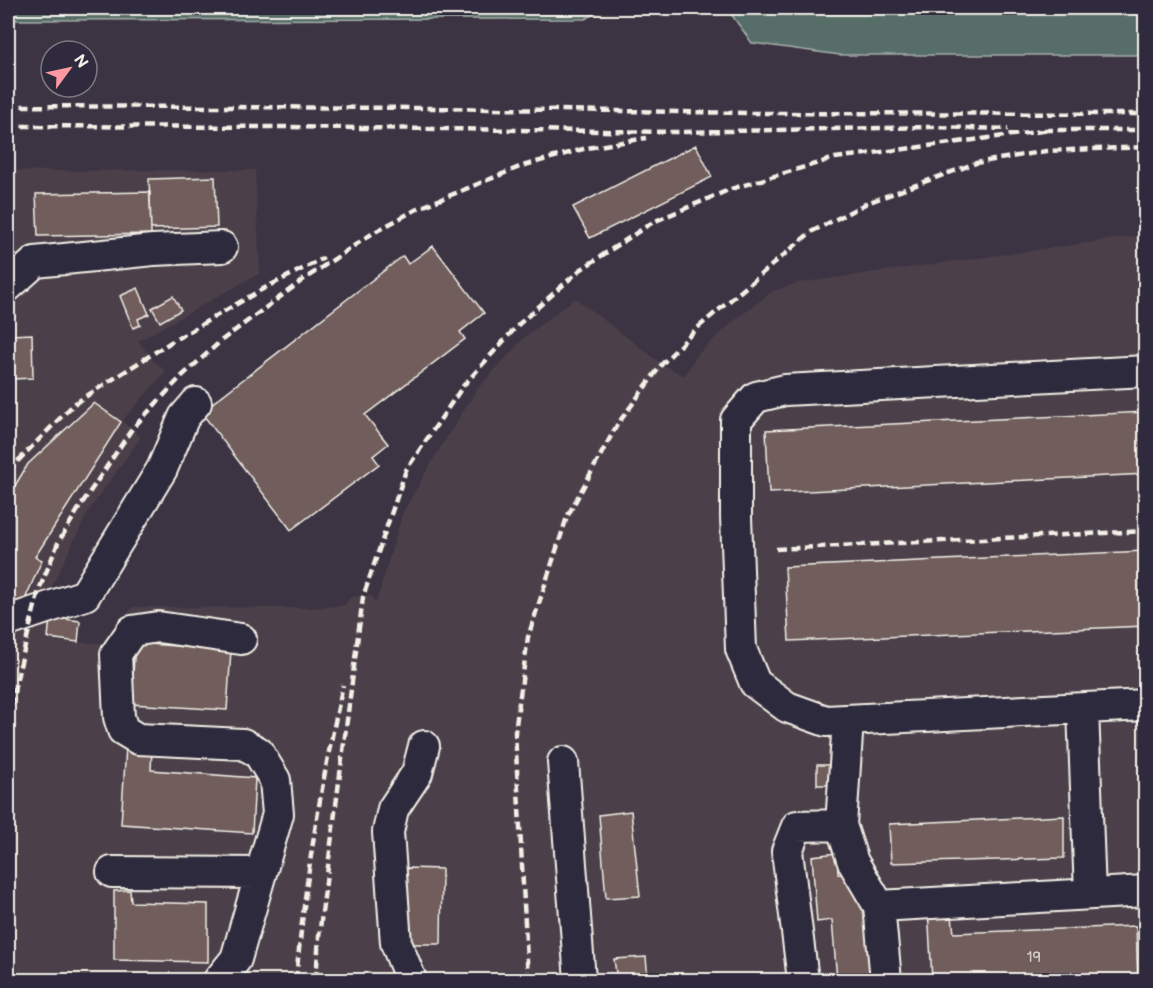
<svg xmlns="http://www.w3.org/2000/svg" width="1153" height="988" font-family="'Balsamiq Sans',sans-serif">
  <rect width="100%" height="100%" fill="#3c3443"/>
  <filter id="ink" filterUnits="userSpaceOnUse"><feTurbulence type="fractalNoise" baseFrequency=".0167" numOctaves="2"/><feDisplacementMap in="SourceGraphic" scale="12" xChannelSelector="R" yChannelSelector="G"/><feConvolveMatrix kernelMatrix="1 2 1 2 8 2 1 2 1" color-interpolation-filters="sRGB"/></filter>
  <g filter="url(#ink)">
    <path fill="#4b404a" d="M255,170L260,273L138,341L154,361L166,371L122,421L141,437L88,512L51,588L49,641L111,644L132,607L311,608L345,605L350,597L371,596L376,603L403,512L437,453L478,388L526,336L575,298L662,364L684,376L698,354L735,320L773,291L798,283L1145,235V980H8V171Z"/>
    <path fill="#576d68" stroke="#a6afa8" stroke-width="1.5" d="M8,8H605L585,19L8,20Z
      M732,8H1145V55H840L752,43L731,14Z"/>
    <path fill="#6f5d5c" stroke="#f4f1e8" stroke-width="1.5" d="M696,145L712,177L590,238L573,207Z
      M215,177L217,227L151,229L149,179Z
      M150,192L151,234L38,236L36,194Z
      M433,246L484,313L460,332L465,339L365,415L388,444L373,456L379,464L291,530L201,412L403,256L408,264Z
      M138,288L149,314L138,319L140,325L133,328L120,296Z
      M173,296L181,310L160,322L152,308Z
      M32,334L33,378L12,379L10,335Z
      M94,403L121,422L35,557L42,560L23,604L8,609V497L28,464Z
      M1146,412V474L769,493L766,430Z
      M1146,551V626L789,641L785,567Z
      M50,617L80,621L78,642L48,638Z
      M15,631L8,665V634Z
      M135,643L231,650L227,710L131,704Z
      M126,746L152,748L151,770L255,778L252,833L121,824Z
      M817,765H836V785H817Z
      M631,811L640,896L606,898L599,815Z
      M1064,816V858L891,863L889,824Z
      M837,853L838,874L853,875L856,899H868L872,980H837L832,920L817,922L812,856Z
      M406,868L442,869L441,944H409Z
      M130,890L131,902L208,904V962L114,960V891Z
      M928,908L951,909L954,933L1136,926L1138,980H932Z
      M646,957L648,980H610H617L614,959Z"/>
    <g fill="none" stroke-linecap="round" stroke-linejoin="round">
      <defs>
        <path id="minor" d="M8,286L35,262L153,250L222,247
          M1146,371L785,390L756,397L736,420V517L741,649L755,683L787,707L826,721L1146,705
          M8,621L85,595L162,469L184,417L196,403
          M1083,709L1090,894
          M848,720L841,825L853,862L879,906L886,980
          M563,762L580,980
          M112,872L260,873
          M879,906L1146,891
          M219,980L236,959L278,814L275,780L258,752L243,744L138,739L123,730L119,717L116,654L132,631L158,627L241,639
          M411,980L396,943L388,832L393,809L417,773L424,746
          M803,980L787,851L797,826L841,825"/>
      </defs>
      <use href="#minor" stroke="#f4f1e8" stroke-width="34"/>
      <use href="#minor" stroke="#2f2a3d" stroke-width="30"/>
      <path stroke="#f4f1e8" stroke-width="4.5" stroke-dasharray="9 4.5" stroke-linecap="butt" d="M8,106L431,108L746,113L1146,114
        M8,126L282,127L678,132L931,127L1008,129
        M1044,130H1146
        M8,471L74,404L171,342L261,290L324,258
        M776,549L1146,531
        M8,733L15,686L39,590L58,543L81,505L132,429L182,376L222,340L303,280L373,233L419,208L522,166L587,148L646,138
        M8,972V980
        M296,980C305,881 321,783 343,685
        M316,980L319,936L363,597L406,470L463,386L519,324L580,270L653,222L731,189L835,158L1051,130
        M528,980L515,732L528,637L567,517L617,425L662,364L695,330L811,232L867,203L976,163L1046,151L1146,147"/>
    </g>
  </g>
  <g text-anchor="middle" stroke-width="4.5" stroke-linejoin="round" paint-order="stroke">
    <g font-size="15" fill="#d3ccc5">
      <text x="1034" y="962">19</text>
    </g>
  </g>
  <rect width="1153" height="988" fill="none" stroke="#2f2a3d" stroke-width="30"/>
  <rect x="15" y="15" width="1123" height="958" fill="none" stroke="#f4f1e8" stroke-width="2" filter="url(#ink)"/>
  <g transform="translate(69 69) rotate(57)"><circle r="28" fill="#2f2a3d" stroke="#7e7a81" stroke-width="1.5"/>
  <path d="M0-4.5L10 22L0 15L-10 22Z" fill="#ff9aa2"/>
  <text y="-9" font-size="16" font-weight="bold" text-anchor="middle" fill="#f4f1e8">N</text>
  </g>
</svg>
